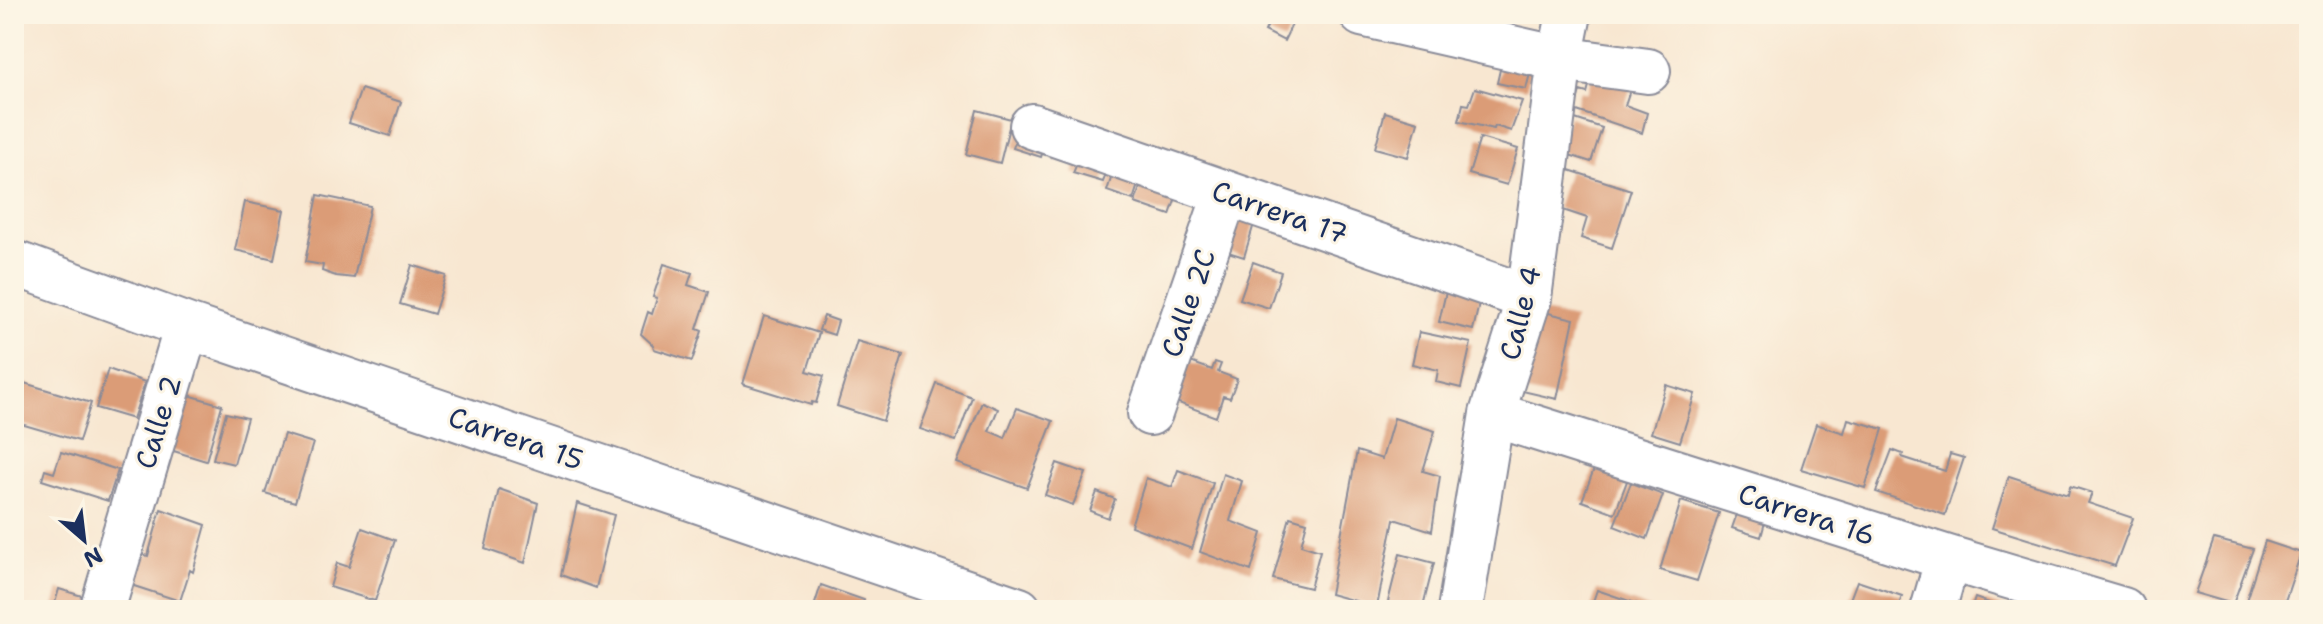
<svg xmlns="http://www.w3.org/2000/svg" width="2323" height="624" font-family="'Shantell Sans',sans-serif">
  <rect width="100%" height="100%" fill="#fcf5e5"/>
  <filter id="ink" filterUnits="userSpaceOnUse"><feTurbulence type="fractalNoise" baseFrequency=".0125" numOctaves="2"/><feDisplacementMap in="SourceGraphic" scale="16" xChannelSelector="R" yChannelSelector="G"/><feConvolveMatrix kernelMatrix="1 2 1 2 8 2 1 2 1" color-interpolation-filters="sRGB"/></filter>
  <filter id="wash" filterUnits="userSpaceOnUse"><feTurbulence type="fractalNoise" baseFrequency=".006" numOctaves="4" result="noise"/><feDisplacementMap in="SourceGraphic" scale="32" xChannelSelector="R" yChannelSelector="G"/><feGaussianBlur stdDeviation="1.8" result="paint"/><feColorMatrix in="noise" values="0 0 0 0 0 0 0 0 0 0 0 0 0 0 0 0 0 1.4 0 .05"/><feComposite in="paint" operator="in"/></filter>
  <g filter="url(#wash)">
    <rect width="100%" height="100%" fill="#f8e7d1"/>
    <g id="blocks">
      <path fill="#db9c77" d="M1273,14H1297L1284,41L1265,31Z
        M1514,14H1536L1535,18H1527Z
        M1503,56L1533,62L1526,89L1497,83Z
        M1593,71L1632,84L1625,105L1647,113L1642,133L1574,110L1580,91L1587,93Z
        M1475,88L1522,101L1511,131L1495,126L1494,129L1459,121L1463,104L1469,105Z
        M361,89L401,102L390,136L349,123Z
        M977,110L1011,119L1000,163L966,154Z
        M1385,112L1418,122L1408,157L1375,148Z
        M1569,117L1602,128L1591,162L1557,151Z
        M1021,124L1049,134L1041,157L1013,148Z
        M1480,138L1518,149L1507,185L1469,174Z
        M1084,146L1113,156L1103,182L1073,173Z
        M1118,157L1144,166L1133,200L1107,191Z
        M1146,168L1182,180L1170,215L1135,203Z
        M1569,170L1631,190L1612,248L1581,238L1587,218L1557,208Z
        M318,195L370,206L354,278L336,276L322,271L323,265L305,262Z
        M245,202L284,210L274,259L235,250Z
        M1224,208L1256,217L1244,257L1212,247Z
        M1253,262L1281,272L1269,308L1240,299Z
        M664,264L692,273L688,285L709,292L697,329L702,331L692,361L654,349L653,345L641,334L648,312L652,314L657,298L653,297Z
        M412,265L446,276L434,314L400,304Z
        M1448,283L1482,291L1473,330L1439,322Z
        M1527,308L1574,319L1557,399L1514,389Z
        M764,316L819,333L807,371L824,376L816,403L812,402L811,405L743,384Z
        M824,316L838,321L834,335L819,330Z
        M1419,332L1471,343L1461,388L1436,382L1438,370L1412,364Z
        M857,341L903,355L883,421L837,406Z
        M1185,360L1212,370L1215,362L1221,364L1218,372L1237,379L1230,398L1223,396L1216,417L1173,401Z
        M108,369L145,382L133,419L96,408Z
        M14,380L91,403L79,441L14,422Z
        M937,384L972,397L956,441L920,429Z
        M1666,385L1695,394L1680,442L1651,433Z
        M182,393L222,405L206,461L164,448Z
        M982,402L998,409L989,431L1005,438L1017,408L1053,421L1027,488L957,463Z
        M226,413L247,418L234,464L213,459Z
        M1394,418L1435,431L1423,471L1440,476L1432,531L1394,519L1377,607L1330,594L1357,451L1382,459Z
        M1848,419L1883,429L1865,488L1801,469L1816,424L1844,433Z
        M284,434L313,443L295,502L265,493Z
        M1892,450L1903,454L1902,457L1945,471L1950,454L1964,458L1945,515L1876,492Z
        M61,452L118,470L108,501L42,480L45,470L54,473Z
        M1057,463L1086,473L1073,505L1045,495Z
        M1594,469L1627,481L1615,513L1582,501Z
        M1178,470L1213,483L1192,549L1131,526L1146,478L1172,487Z
        M1223,474L1242,481L1230,521L1262,533L1251,571L1200,552Z
        M2009,476L2068,495L2070,486L2092,493L2088,503L2133,518L2115,566L1992,528Z
        M1631,483L1663,495L1647,539L1614,526Z
        M499,489L538,503L525,563L485,549Z
        M1097,492L1115,499L1108,518L1090,511Z
        M1681,501L1719,513L1697,581L1660,570Z
        M577,503L614,515L596,588L561,575Z
        M161,509L206,525L193,572L190,570L180,601L131,585L141,554L148,556Z
        M1737,514L1765,522L1761,537L1732,528Z
        M1290,517L1307,522L1301,545L1320,551L1310,588L1273,579Z
        M362,528L395,540L375,601L330,587L337,563L349,567Z
        M2214,539L2253,549L2233,604L2195,593Z
        M2265,541L2301,553L2282,610H2254L2244,607Z
        M1400,554L1434,563L1422,610H1386Z
        M1857,581L1902,596L1897,610H1846Z
        M821,585L864,600L860,610H813Z
        M59,589L95,600L92,610H53Z
        M1597,590L1638,604L1652,610H1590Z
        M1975,598L2009,610H1971Z"/>
    </g>
  </g>
  <g filter="url(#ink)">
    <use href="#blocks" fill-opacity="0" stroke="#8a8b98" stroke-width="2"/>
    <g fill="none" stroke-linecap="round" stroke-linejoin="round">
      <defs>
        <path id="minor" d="M1362,14L1560,59L1648,71
          M1032,126L1529,298
          M14,263L187,326L1019,610
          M1150,413L1226,193
          M1492,414L1948,558L2123,610
          M102,610L187,326
          M1460,610L1492,414L1529,298L1560,59L1569,14
          M1933,610L1948,558"/>
      </defs>
      <use href="#minor" stroke="#8a8b98" stroke-width="48"/>
      <use href="#minor" stroke="#fff" stroke-width="44"/>
    </g>
  </g>
  <g text-anchor="middle" stroke-width="6" stroke-linejoin="round" paint-order="stroke">
    <g font-size="28" fill="#1b2f5e" stroke="#fcf5e5">
      <text transform="translate(1280 212) rotate(19)" y="10">Carrera 17</text>
      <text transform="translate(1188 303) rotate(-71)" y="10">Calle 2C</text>
      <text transform="translate(1520 313) rotate(-76)" y="10">Calle 4</text>
      <text transform="translate(158 422) rotate(-73)" y="10">Calle 2</text>
      <text transform="translate(516 438) rotate(19)" y="10">Carrera 15</text>
      <text transform="translate(1807 514) rotate(18)" y="10">Carrera 16</text>
    </g>
  </g>
  <rect width="2323" height="624" fill="none" stroke="#fcf5e5" stroke-width="48"/>
  <g transform="translate(84 540) rotate(152)" stroke="#fcf5e5" stroke-width="6" paint-order="stroke">
  <path d="M0-6L14 30L0 20L-14 30Z" fill="#1b2f5e"/>
  <text y="-12" font-size="22" font-weight="bold" text-anchor="middle" fill="#1b2f5e">N</text>
  </g>
</svg>
